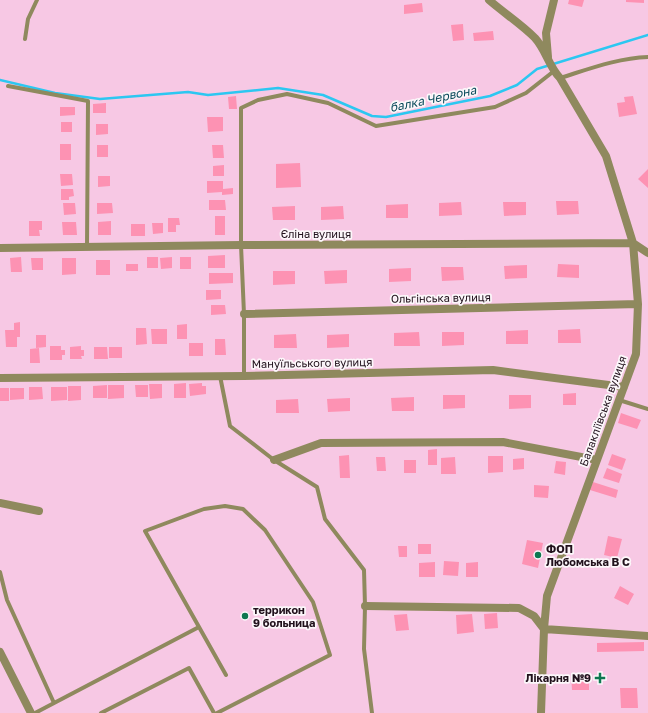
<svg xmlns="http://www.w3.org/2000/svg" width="648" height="713" font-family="'Golos Text',sans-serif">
  <rect width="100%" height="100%" fill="#f7c8e4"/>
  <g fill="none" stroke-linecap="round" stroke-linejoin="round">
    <path stroke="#2cc7f1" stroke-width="2.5" d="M0,80L55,93L100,99L188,92L208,95L278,88L323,95L372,116L386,117L490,96L517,85L537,69L648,35"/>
  </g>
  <path fill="#fd92b3" d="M569,0H584L582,7L568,4Z
    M626,0H644V3L626,2Z
    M422,3L423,12L404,14V5Z
    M463,24L464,40L453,41L451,25Z
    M493,31L494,40L474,41L473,33Z
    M236,96L237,109H229L228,97Z
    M633,96L637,114L619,117L617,103L625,102L624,97Z
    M106,103V113H93V104Z
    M60,107H75V115L60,116Z
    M207,117H223V131L208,132Z
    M61,122H72V132H61Z
    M96,124H108V134L96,135Z
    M60,144H71V160H60Z
    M97,145H108V157H97Z
    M212,145H223L224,158H213Z
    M300,163L301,187L276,188V164Z
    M224,165V176H213V166Z
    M648,169V188L638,179Z
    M60,174H72L73,185L61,186Z
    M98,176H110V186L98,187Z
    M207,181H223V189L233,188V194L222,195V192L207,193Z
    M61,189H73L74,196L69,197V200H61Z
    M209,200H225L226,210H209Z
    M556,201H578L579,214L557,215Z
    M461,202L462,215L439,216V203Z
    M503,202H526V215L504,216Z
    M63,203H75L76,214L64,215Z
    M97,203H112L113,213L97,214Z
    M408,204V218H386V205Z
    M295,206V220H273L272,207Z
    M343,206L344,219L321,220V207Z
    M215,216H225V235H215Z
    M168,218H179L180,225H176V232H168Z
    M29,221H42V230H39L40,236H29Z
    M111,221V235H98V222Z
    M62,222H76L77,235H63Z
    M152,223H163V233L153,234Z
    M131,224H145V236H131Z
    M225,255V268H208V256Z
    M21,257L22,272H11L10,258Z
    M147,257H158V268H147Z
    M172,257V268L161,269L160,258Z
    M180,257H191V269H180Z
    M31,258H43V270H32Z
    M62,258H76V274L62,275Z
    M96,260H110V275H96Z
    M126,264H138V271H126Z
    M558,264L579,265V278L557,277Z
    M527,265V278L505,279L504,266Z
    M441,267H463L464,280L442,281Z
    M411,268V281L389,282V269Z
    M347,270V283L325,284L324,271Z
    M273,271H295V284L273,285Z
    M209,273H233V283L209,284Z
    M206,290H221V299L206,300Z
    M211,305H225L226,314L211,315Z
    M20,322V337H17V347H6L5,330H14V323Z
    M187,324V339H177V325Z
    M136,328H146L147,344L136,345Z
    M151,329H167V344H152Z
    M580,329L581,343H558V330Z
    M528,330V344H506V331Z
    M419,332L420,346H394V333Z
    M442,332H464V345L442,346Z
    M296,334L297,348H274V335Z
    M349,334V347L327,348V335Z
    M36,335H46V347L36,348Z
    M215,339H225L226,355H215Z
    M189,343H203V356H189Z
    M50,346H61V350H65V355H62V360H50Z
    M81,346V350H84V356H81L82,359H70V347Z
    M94,347H107L108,359H94Z
    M109,347H122V358H109Z
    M39,348L40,363H30V349Z
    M186,383V398H174V384Z
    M202,383V386H206V394L190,396L189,384Z
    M149,384H162V398L150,399Z
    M107,385V398H93V386Z
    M108,385H124V398L108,399Z
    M135,385H148V397H136Z
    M68,386H81V400L68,401Z
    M29,387H42L43,399L29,400Z
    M51,387H67V400L51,401Z
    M0,388H9V401H0Z
    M10,388H24V399L10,400Z
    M576,393V405H563V394Z
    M443,395H465V408L443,409Z
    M509,395H531V408L509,409Z
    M414,397V411H392L391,398Z
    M350,398V411L328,412L327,399Z
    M298,399L299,413H276V400Z
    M621,413L641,420L637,429L618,423Z
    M437,449V465H428V450Z
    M612,454L626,459L622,470L608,465Z
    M349,455L350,478H340L339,456Z
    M488,456H503V472L488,473Z
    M376,457H385L386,471H377Z
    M455,457L456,474H441V458Z
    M524,458V469L513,470V459Z
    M404,460H416V473H404Z
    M556,461L566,462L565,475L554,473Z
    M607,468L622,474L619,483L603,478Z
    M593,482L618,490L616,498L590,490Z
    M534,485L549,486L548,498L534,497Z
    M608,536L622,539L617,558L604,555Z
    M527,540L543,543L538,568L522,564Z
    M418,544H431V554H418Z
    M398,546H407V557H399Z
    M444,561L459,562L458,576L443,575Z
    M435,562V577H419V563Z
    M478,562V577H466V563Z
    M620,586L634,594L628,605L614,598Z
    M497,613L498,628L485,629L484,614Z
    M407,614L409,630L396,631L394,615Z
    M472,614L474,632L457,634L456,615Z
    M644,642V651L597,652V643Z
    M571,674H589V690H572Z
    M620,688H637L638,708H621Z"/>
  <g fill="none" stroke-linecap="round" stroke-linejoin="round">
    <path stroke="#8f895e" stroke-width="4" d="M25,39L28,19L37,0
      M560,78C589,69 618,58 648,57
      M8,86L88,101L87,247
      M220,376L230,426L274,460L317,487L325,519L364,570L365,606L364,649L372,713
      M244,376V314L241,245V108L258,100L287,94L328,103L376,126L495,107L526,93L554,71
      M619,400L648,409
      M0,572L7,600L54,703
      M35,713L199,627
      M101,713L189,668L214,713
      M217,713L330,655L313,602L265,530L243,509L225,506L204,509L145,531L226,675"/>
    <path stroke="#8f895e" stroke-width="8" d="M489,0C504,13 521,24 535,38C546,50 549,67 560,78L606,156L633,243L638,304L636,354L547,596L544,629L541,713
      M548,57L546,33L554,0
      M0,248L241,245L633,243L648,253
      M244,314L638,304
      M0,378L244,376L493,370L624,387
      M274,460L321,443L503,442L597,460
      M0,503L39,511
      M365,606L519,608L534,616L544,629L648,636
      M0,652L31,713"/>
  </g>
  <g fill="#0e7750" stroke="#fcf7fa" stroke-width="1.5">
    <circle cx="538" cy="555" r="4"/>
    <circle cx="245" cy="616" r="4"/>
    <path d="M598 672h4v4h4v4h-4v4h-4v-4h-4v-4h4z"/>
  </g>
  <g text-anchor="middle" stroke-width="3.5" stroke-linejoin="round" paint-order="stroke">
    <g font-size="11" fill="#21111c" stroke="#fcf7fa">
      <text x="316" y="238">Єліна вулиця</text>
      <text transform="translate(441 298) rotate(-1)" y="4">Ольгінська вулиця</text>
      <text transform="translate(312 363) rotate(-1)" y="4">Мануїльського вулиця</text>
      <text transform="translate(603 411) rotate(-70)" y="4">Балакліївська вулиця</text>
    </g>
    <g font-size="11" font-weight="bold" fill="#21111c" stroke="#fcf7fa" text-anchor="start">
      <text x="546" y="553">ФОП<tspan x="546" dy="13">Любомська В С</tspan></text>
      <text x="253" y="614">террикон<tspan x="253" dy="13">9 больница</tspan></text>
      <text x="591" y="682" text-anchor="end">Лікарня №9</text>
    </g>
    <g font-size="12" font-style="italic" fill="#09495a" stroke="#fcf7fa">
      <text transform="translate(433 99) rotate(-12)" y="4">балка Червона</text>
    </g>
  </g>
</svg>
